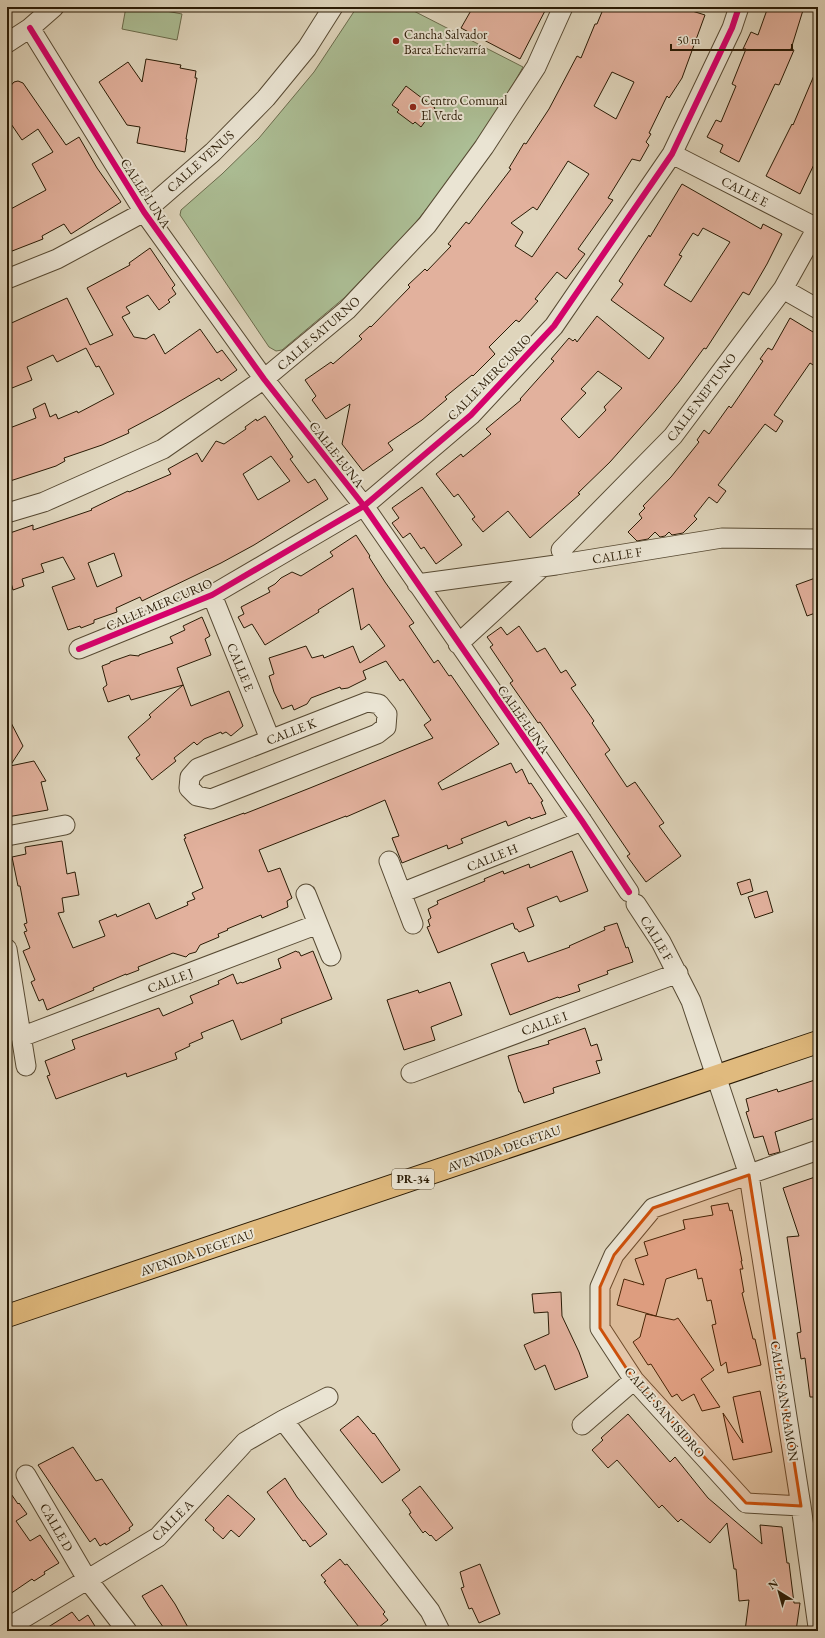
<svg xmlns="http://www.w3.org/2000/svg" width="825" height="1638" font-family="'EB Garamond',serif">
  <rect width="100%" height="100%" fill="#dfd5bc"/>
  <filter id="stains"><feTurbulence type="fractalNoise" baseFrequency=".005" numOctaves="4"/><feColorMatrix values="0 0 0 0 .2 0 0 0 0 .09 0 0 0 0 .02 0 0 0 .5 -.17"/></filter>
  <radialGradient id="worn" r=".72"><stop offset=".6" stop-color="#630" stop-opacity="0"/><stop offset="1" stop-color="#630" stop-opacity=".3"/></radialGradient>
  <path fill="#acbe95" stroke="#6b6c4d" d="M126,7H145L182,14L177,40L122,29Z
    M357,7H406L523,67L491,124L433,201L412,227L344,298L282,350L276,351L269,347L180,215L181,210L222,174L259,138L314,72Z"/>
  <path fill="#e2b19d" stroke="#2a1b05" fill-rule="evenodd" d="M473,7H547L520,59L461,28Z
    M604,7H690L689,10L705,15L682,78L669,98L667,96L649,133L651,134L646,142L649,145L640,161L632,159L608,198L613,200L578,249L585,254L566,279L557,272L535,299L538,301L519,322L516,320L489,347L495,354L473,376L472,375L445,397L447,399L422,420L388,443L393,450L363,471L342,444L350,404L326,419L312,400L316,396L305,380L331,362L333,364L362,339L359,336L370,326L371,327L410,287L408,285L425,269L427,271L451,246L448,244L466,222L469,224L511,169L509,168L524,143L526,144L549,109L577,56L581,58L595,24H597ZM612,72L634,82L616,119L594,106ZM568,161L589,174L532,257L515,246L523,232L511,223L533,207L537,210Z
    M768,7H804L791,49L794,50L779,85L775,84L739,162L720,152L723,145L707,137L716,120L721,122L736,86L732,84L746,49H743L751,32L758,35Z
    M146,59L181,65L180,68L196,71L195,78H197L186,139H187L185,152L137,143L140,127L127,125L99,82L128,62L142,82Z
    M818,66V156L800,194L766,176L792,124L793,125Z
    M18,81L23,83L66,145L79,137L97,168L121,202L71,234L64,224L42,236L43,239L7,253V211L46,190L32,164L53,152L38,129L22,140L7,118V90L14,82Z
    M406,86L435,108L421,127L415,122L413,124L397,112L399,110L392,105Z
    M682,184L761,229L763,224L782,234L767,264L749,295L743,292L706,349L704,348L679,382L656,410L610,462L578,493L580,494L530,538L508,511L483,532L472,519L475,517L458,494L454,497L436,474L461,454L463,457L491,434L486,429L521,400L520,399L554,361L551,359L569,338L573,341L575,339L577,342L597,316L649,359L664,338L611,300L623,284L619,281L649,235L650,237ZM703,228L730,242L691,302L664,285L682,256L679,255L693,233L698,236ZM598,371L622,388L604,407L606,410L579,438L561,419L586,393L581,389Z
    M150,248L175,285L172,288L176,294L168,300L170,302L159,310L148,295L126,307L130,313L122,317L134,337L146,339L154,334L165,354L200,329L217,353L222,350L237,370L221,381L219,378L160,413L128,430L129,433L102,445L64,458L65,461L56,466L7,482V429L36,418L33,409L45,403L50,417L56,414L58,419L77,411L78,413L114,394L99,366L96,367L86,348L57,362L53,355L27,367L32,380L7,390V325L67,298L90,345L113,335L87,288L130,265L129,263Z
    M790,318L818,335V368L810,363L774,415L783,421L776,432L765,424L718,485L726,491L717,503L709,497L694,516L697,519L683,533L672,535L669,532L665,536L660,537L655,532L648,539L637,541L628,532L642,518L639,514L645,508L643,506L671,477L699,442L697,440L704,430L709,434L729,406L731,408L763,361L760,359L768,348L772,350Z
    M265,416L293,457L290,459L304,478L308,483L315,479L328,499L254,545L221,563L142,601L140,597L116,608L117,612L94,620V623L81,628L80,626L68,630L52,587L75,579L63,557L41,564L44,572L22,579L24,586L13,590L10,579L7,580V534L33,525V530L92,510L91,509L128,491L129,492L171,474L168,469L197,453L202,462L216,441L224,444L246,429L245,427L256,419L257,421ZM271,456L290,481L258,500L243,474ZM114,553L122,576L97,587L88,563Z
    M422,487L462,545L436,564L424,547L421,549L410,533L403,538L392,523L399,518L392,508Z
    M356,535L370,556L369,557L385,582L414,623L409,626L434,663L438,660L449,676L451,675L499,744L438,783L442,790L511,763L516,773L522,769L529,784L531,783L543,801L541,802L546,814L531,819L530,817L508,826L506,821L461,839L463,843L448,849L447,845L402,863L392,838L399,836L385,800L346,817V816L297,835L259,850L268,872L280,868L292,898L287,901L288,907L262,918L261,915L227,929L228,930L218,934L219,937L200,945L196,952L189,954L186,957L173,953L138,967L139,970L126,975V974L93,988L94,990L47,1010L43,999L39,1001L31,982L35,980L23,951L30,948L24,932L27,931L24,924L27,923L20,886H18L12,857L26,854L25,847L62,841L67,874L75,872L79,895L62,898L64,912L58,913L73,948L105,936L99,921L116,914L117,917L149,903L156,919L188,905L187,902L195,899L192,893L203,888L184,839L186,838L184,835L244,813V814L310,788L433,738L424,725L431,720L403,679L400,681L386,661L363,671L366,679L348,688L341,689L340,687L311,698L307,704L294,710L292,705L282,709L274,692L269,676L274,674L269,658L306,646L312,658L323,655L324,658L353,646L360,663L385,646L369,624L361,630L353,588L318,610L319,612L265,645L252,624L244,628L238,617L244,614L241,607L270,592L268,588L275,584L281,578L292,572L301,576L333,556L330,552Z
    M818,577V612L807,616L796,585Z
    M202,617L210,636L205,639L211,655L177,668L191,706L229,691L243,726L231,736L226,732L222,734L221,732L204,739L197,745L194,742L174,758L176,761L152,780L136,758L140,755L128,737L151,717L149,715L183,685L131,700L129,695L108,702L103,688L107,685L102,666L110,663V662L130,655L139,656V655L173,643L170,637L185,630L183,626Z
    M519,626L537,652L545,648L561,673L566,670L576,685L571,688L594,721L592,723L610,750L605,754L627,787L635,782L664,823L659,826L681,856L646,882L627,856L630,854L540,722L538,723L510,683L513,681L490,647L493,645L487,637L501,627L507,635Z
    M7,715L23,746L10,766L34,761L46,781L41,782L48,810L7,817Z
    M572,851L588,891L560,902L557,896L527,908L534,926L519,932L517,929H515L513,923L438,953L427,927L430,926L428,920L431,918L428,909L438,904L437,901L485,881L484,879L503,871L504,874L529,864L530,868Z
    M750,879L753,891L741,895L737,883Z
    M767,891L773,912L755,918L748,897Z
    M617,923L626,948L628,947L633,962L607,971L608,974L578,985L580,991L559,998L558,997L510,1015L491,964L524,952L528,962L570,947L569,946L605,930L604,927Z
    M296,951L297,952H299L301,956L313,951L332,999L281,1019L282,1023L241,1040L233,1020L201,1033L203,1038L189,1044L190,1046L175,1053L177,1059L127,1077L126,1073L56,1099L47,1076L50,1075L45,1061L75,1049L72,1040L159,1008L163,1016L193,1003L190,996L219,984L218,981L233,974L237,984L241,982L242,983L281,968L278,959Z
    M450,982L462,1015L431,1027L435,1040L404,1050L387,1000L418,990L419,993Z
    M585,1028L591,1046L597,1044L602,1060L596,1061L600,1073L553,1088L554,1093L524,1103L520,1092H519L508,1056L549,1044L548,1041Z
    M818,1079V1117L775,1132L780,1152L769,1155L763,1136L754,1138L746,1112L749,1111L746,1099L777,1089L778,1092Z
    M818,1176V1397H810L805,1358L801,1359L797,1333L801,1332L787,1237L799,1236L783,1188Z
    M728,1203L730,1211L732,1210L742,1261H741L743,1269H740L744,1292L742,1293L753,1339H755L761,1365L728,1373L726,1362L721,1366L712,1325L716,1324L711,1300L707,1301L702,1278L698,1279L696,1269L666,1279L656,1316L617,1305L624,1279L644,1285L635,1259L648,1255L644,1242L685,1229L683,1220L713,1215L711,1206Z
    M561,1292L562,1316L579,1352L588,1377L555,1390L545,1365L535,1370L524,1345L549,1334L548,1312L534,1313L532,1294Z
    M646,1314L674,1320L678,1318L714,1370L701,1379L720,1407L702,1411L694,1394L682,1401L677,1394L672,1397L651,1364L648,1365L633,1342L640,1337Z
    M760,1391L772,1452L733,1460L723,1413L743,1443L733,1397Z
    M628,1414L670,1462L675,1457L708,1498L762,1544L760,1525L782,1527L787,1563H789L794,1603H800L796,1631H745L749,1600L739,1601L736,1569H734L727,1523L710,1543L681,1519L678,1522L662,1505L659,1508L617,1460L608,1468L592,1450L603,1440L601,1438Z
    M358,1416L373,1434L374,1433L400,1470L382,1483L340,1430Z
    M73,1447L96,1481L102,1479L133,1525L129,1528L130,1530L106,1545L105,1543L100,1546L95,1538L90,1542L38,1465Z
    M285,1478L297,1497L327,1534L310,1547L305,1540L303,1541L267,1492Z
    M420,1486L453,1528L436,1541L431,1535L430,1536L425,1531L423,1533L409,1514L411,1513L409,1509L402,1500Z
    M7,1488L18,1504L19,1503L27,1514L16,1521L30,1541L40,1535L59,1563L44,1572L45,1574L34,1581L32,1579L7,1596Z
    M228,1495L255,1519L239,1537L231,1530L223,1539L213,1530L214,1528L205,1520Z
    M340,1559L345,1565L347,1564L385,1612L383,1614L388,1620L374,1631H362L324,1582L326,1581L321,1575Z
    M480,1564L500,1614L479,1623L472,1608L469,1609L461,1588L464,1587L460,1572Z
    M162,1585L175,1604L190,1631H166L149,1607L142,1596Z
    M72,1612L79,1621L88,1615L98,1631H42Z"/>
  <g fill="none" stroke-linecap="round" stroke-linejoin="round">
    <defs>
      <path id="minor" d="M30,28L144,212L264,379L364,506L582,821L629,892
        M7,43L30,28L54,7
        M672,154L817,228
        M7,279L57,259L144,212L213,152L266,98L307,48L333,7
        M783,289L818,309
        M7,513L44,502L163,449L264,379L347,310L427,225L484,147L536,67L563,7
        M561,550L673,436L783,289L818,226
        M417,584L556,565L722,538L818,539
        M212,595L270,739
        M458,644L542,567
        M79,649L212,595L364,506L471,415L554,326L672,154L732,28L739,7
        M367,702L379,704L387,714L386,727L377,734L211,799L197,796L189,788L190,777L198,768Z
        M7,836L65,825
        M389,861L413,924
        M401,893L582,821
        M306,894L331,956
        M636,904L661,942L691,1001L749,1175L801,1506L818,1627
        M7,949L26,1066
        M21,1037L318,924
        M411,1073L678,973
        M283,1420L430,1611L440,1631
        M582,1425L634,1380
        M26,1475L87,1579L127,1631
        M801,1506L746,1503L634,1380L600,1328V1287L614,1255L653,1208L818,1150
        M7,1628L158,1537L245,1442L283,1420L328,1397"/>
      <path id="major" d="M7,1316L818,1042"/>
    </defs>
    <use href="#minor" stroke="#574a33" stroke-width="21"/>
    <use href="#major" stroke="#2a1b05" stroke-width="24"/>
    <use href="#minor" stroke="#eae4d3" stroke-width="19"/>
    <use href="#major" stroke="#e0ba7e" stroke-width="22"/>
    <defs>
      <path id="cycleway" d="M30,28L144,212L264,379L364,506L582,821L629,892
        M79,649L212,595L364,506L471,415L554,326L672,154L732,28L739,7"/>
    </defs>
    <use href="#cycleway" stroke="#eae4d3" stroke-width="8"/>
    <use href="#cycleway" stroke="#d6006c" stroke-width="6"/>
  </g>
  <path fill="#cc500b" fill-opacity="0.2" stroke="#cc500b" stroke-width="3" stroke-linejoin="round" d="M749,1175L801,1506L746,1503L634,1380L600,1328V1287L614,1255L653,1208Z"/>
  <g fill="#8f2418" stroke="#eae4d3" stroke-width="1.5">
    <circle cx="396" cy="41" r="4"/>
    <circle cx="413" cy="107" r="4"/>
  </g>
  <g text-anchor="middle" stroke-width="4" stroke-linejoin="round" paint-order="stroke">
    <rect fill="#eae4d3" stroke="#645743" stroke-width="1" x="392" y="1169" width="42" height="20" rx="3"/>
    <g font-size="12" font-weight="bold" fill="#2a1b05">
      <text x="413" y="1183">PR-34</text>
    </g>
    <g font-size="13" fill="#2a1b05" stroke="#eae4d3" text-anchor="start">
      <text x="404" y="39">Cancha Salvador<tspan x="404" dy="15">Barea Echevarría</tspan></text>
      <text x="421" y="105">Centro Comunal<tspan x="421" dy="15">El Verde</tspan></text>
    </g>
    <g font-size="13" fill="#2a1b05" stroke="#eae4d3">
      <text transform="translate(200 161) rotate(-42)" y="5">CALLE VENUS</text>
      <text transform="translate(745 191) rotate(27)" y="5">CALLE E</text>
      <text transform="translate(146 193) rotate(57)" y="5">CALLE LUNA</text>
      <text transform="translate(318 333) rotate(-41)" y="5">CALLE SATURNO</text>
      <text transform="translate(489 377) rotate(-46)" y="5">CALLE MERCURIO</text>
      <text transform="translate(701 397) rotate(-53)" y="5">CALLE NEPTUNO</text>
      <text transform="translate(337 454) rotate(52)" y="5">CALLE LUNA</text>
      <text transform="translate(617 555) rotate(-9)" y="5">CALLE F</text>
      <text transform="translate(159 604) rotate(-23)" y="5">CALLE MERCURIO</text>
      <text transform="translate(241 667) rotate(68)" y="5">CALLE E</text>
      <text transform="translate(524 719) rotate(55)" y="5">CALLE LUNA</text>
      <text transform="translate(291 731) rotate(-21)" y="5">CALLE K</text>
      <text transform="translate(492 857) rotate(-22)" y="5">CALLE H</text>
      <text transform="translate(657 938) rotate(59)" y="5">CALLE F</text>
      <text transform="translate(170 980) rotate(-21)" y="5">CALLE J</text>
      <text transform="translate(544 1023) rotate(-20)" y="5">CALLE I</text>
      <text transform="translate(504 1148) rotate(-19)" y="5">AVENIDA DEGETAU</text>
      <text transform="translate(197 1252) rotate(-19)" y="5">AVENIDA DEGETAU</text>
      <text transform="translate(785 1401) rotate(81)" y="5">CALLE SAN RAMÓN</text>
      <text transform="translate(665 1412) rotate(49)" y="5">CALLE SAN ISIDRO</text>
      <text transform="translate(172 1520) rotate(-45)" y="5">CALLE A</text>
      <text transform="translate(57 1527) rotate(60)" y="5">CALLE D</text>
    </g>
  </g>
  <rect width="825" height="1638" fill="none" stroke="#dfd5bc" stroke-width="24"/>
  <rect x="8" y="8" width="809" height="1622" fill="none" stroke="#2a1b05" stroke-width="2"/>
  <rect x="12" y="12" width="801" height="1614" fill="none" stroke="#2a1b05"/>
  <g transform="translate(779 1592) rotate(323)" stroke="#eae4d3" stroke-width="3" paint-order="stroke">
  <path d="M0-3L7 15L0 10L-7 15Z" fill="#2a1b05"/>
  <text y="-6" font-size="11" font-weight="bold" text-anchor="middle" fill="#2a1b05">N</text>
  </g>
  <path d="M671 44v6h121v-6" fill="none" stroke="#2a1b05" stroke-width="2"/>
  <text x="677" y="44" font-size="12" fill="#2a1b05" stroke="#eae4d3" stroke-width="3" paint-order="stroke">50 m</text>
  <rect width="100%" height="100%" filter="url(#stains)"/>
  <rect width="100%" height="100%" fill="url(#worn)"/>
</svg>
